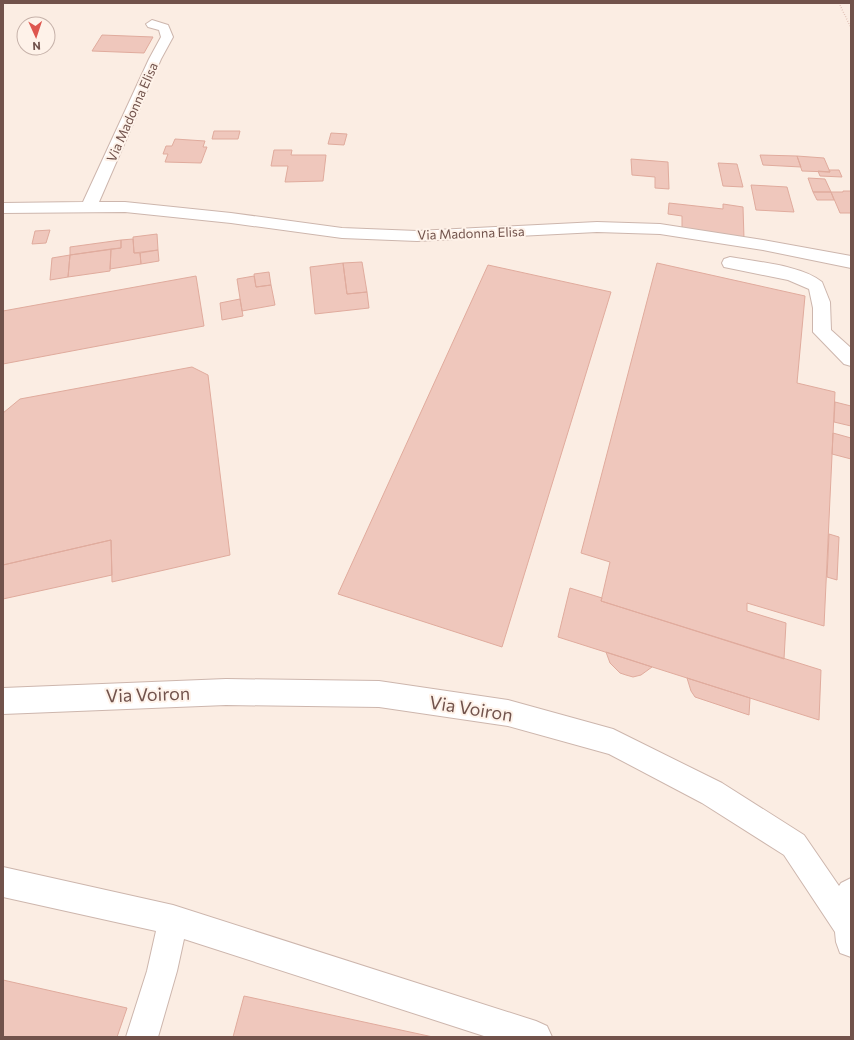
<svg xmlns="http://www.w3.org/2000/svg" width="854" height="1040" font-family="Commissioner,sans-serif">
  <rect width="100%" height="100%" fill="#fbede3"/>
  <path fill="#efc7bc" stroke="#e0ab9d" d="M102,35L153,37L144,53L92,51Z
    M214,131H240L238,139H212Z
    M331,133L347,134L344,145L328,144Z
    M175,139L205,141L203,147H207L201,163L165,162L168,154H163L166,146H172Z
    M274,150H292L291,155H326L323,181L285,182L288,166H271Z
    M760,155L797,156L801,167L763,165Z
    M797,156L824,158L830,172L802,171Z
    M631,159L668,162L669,189L655,188V177L632,175Z
    M718,163L737,164L743,187L723,186Z
    M829,170H839L842,177L820,176L818,171L830,172Z
    M808,178L825,179L831,192H813Z
    M751,185L787,187L794,212L756,210Z
    M843,191H851V213H840L831,192H843Z
    M813,192H831L834,200H817Z
    M669,203L723,209V204L743,207L744,239L682,231V216L668,214Z
    M50,230L46,243L32,244L35,231Z
    M157,234L158,250L134,253L133,237Z
    M133,239L134,253H140L141,264L110,269L111,249L121,248V240Z
    M121,240V248L70,255V247Z
    M111,249L110,271L68,277L70,255Z
    M158,250L159,261L141,264L140,253Z
    M70,255L68,277L50,280L52,258Z
    M362,262L367,292L347,294L343,263Z
    M343,263L347,294L367,292L369,308L315,314L310,267Z
    M657,263L805,296L797,383L835,392L824,626L747,603V611L786,623L784,659L601,601L610,562L581,553Z
    M488,265L611,292L502,647L338,594Z
    M269,272L271,285L256,287L254,274Z
    M196,276L204,326L3,364V311Z
    M254,276L256,287L271,285L275,305L242,311L237,279Z
    M240,299L243,316L222,320L220,303Z
    M192,367L208,375L230,555L112,582L111,540L3,565V413L20,399Z
    M835,402L851,406V426L834,422Z
    M833,433L851,438V459L832,454Z
    M829,534L839,537L837,580L827,577Z
    M111,540L112,575L3,599V565Z
    M570,588L602,598L601,601L821,670L819,720L558,637Z
    M606,652L652,667L641,675L633,677L626,675L620,673L610,663Z
    M687,678L750,698L749,715L695,697L691,691Z
    M3,980L127,1008L117,1037H3Z
    M244,996L433,1037H233Z"/>
  <g fill="none" stroke-linecap="round" stroke-linejoin="round">
    <defs>
      <path id="minor" d="M152,20L168,25L173,37L161,59L99,202H125L231,213L342,228L417,231L597,222L660,224L763,240L851,256V268L763,250L660,234L597,232L417,241L342,238L231,223L125,212L3,213V203L83,202L149,59L161,37L159,30L148,27L146,24Z
        M730,257C757,262 801,265 822,282L830,302L831,330L851,348V366L844,364L813,332V308L809,289L788,280L724,267L722,263L724,259Z
        M226,679L379,681L508,700L613,729L722,783L804,835L839,886L841,883L851,878V957L840,953L836,942L835,932L784,855L702,803L609,754L508,726L379,707L226,705L3,714V688Z
        M3,867L173,905L536,1021L547,1026L552,1037H487L184,939L177,971L158,1037H126L147,971L156,931L3,897Z"/>
    </defs>
    <use href="#minor" stroke="#cdb6ad" stroke-width="2"/>
    <path stroke="#d3aba0" stroke-width="1.5" stroke-dasharray="0.5 2" stroke-linecap="butt" d="M839,3L851,28"/>
    <use href="#minor" fill="#fff" fill-rule="evenodd"/>
  </g>
  <g text-anchor="middle" stroke-width="4" stroke-linejoin="round" paint-order="stroke">
    <g font-size="13" fill="#71524b" stroke="#fef2e9">
      <text transform="translate(132 112) rotate(-66)" y="5">Via Madonna Elisa</text>
      <text transform="translate(471 233) rotate(-2)" y="5">Via Madonna Elisa</text>
    </g>
    <g font-size="18" fill="#71524b" stroke="#fef2e9">
      <text transform="translate(148 695) rotate(-2)" y="6">Via Voiron</text>
      <text transform="translate(471 709) rotate(9)" y="6">Via Voiron</text>
    </g>
  </g>
  <rect width="854" height="1040" fill="none" stroke="#71524b" stroke-width="8"/>
  <g transform="translate(36 36) rotate(177)"><circle r="19" fill="#fef2e9" stroke="#c6b2aa"/>
  <path d="M0-3L7 15L0 10L-7 15Z" fill="#de564e"/>
  <text y="-6" font-size="11" font-weight="bold" text-anchor="middle" fill="#71524b">N</text>
  </g>
</svg>
